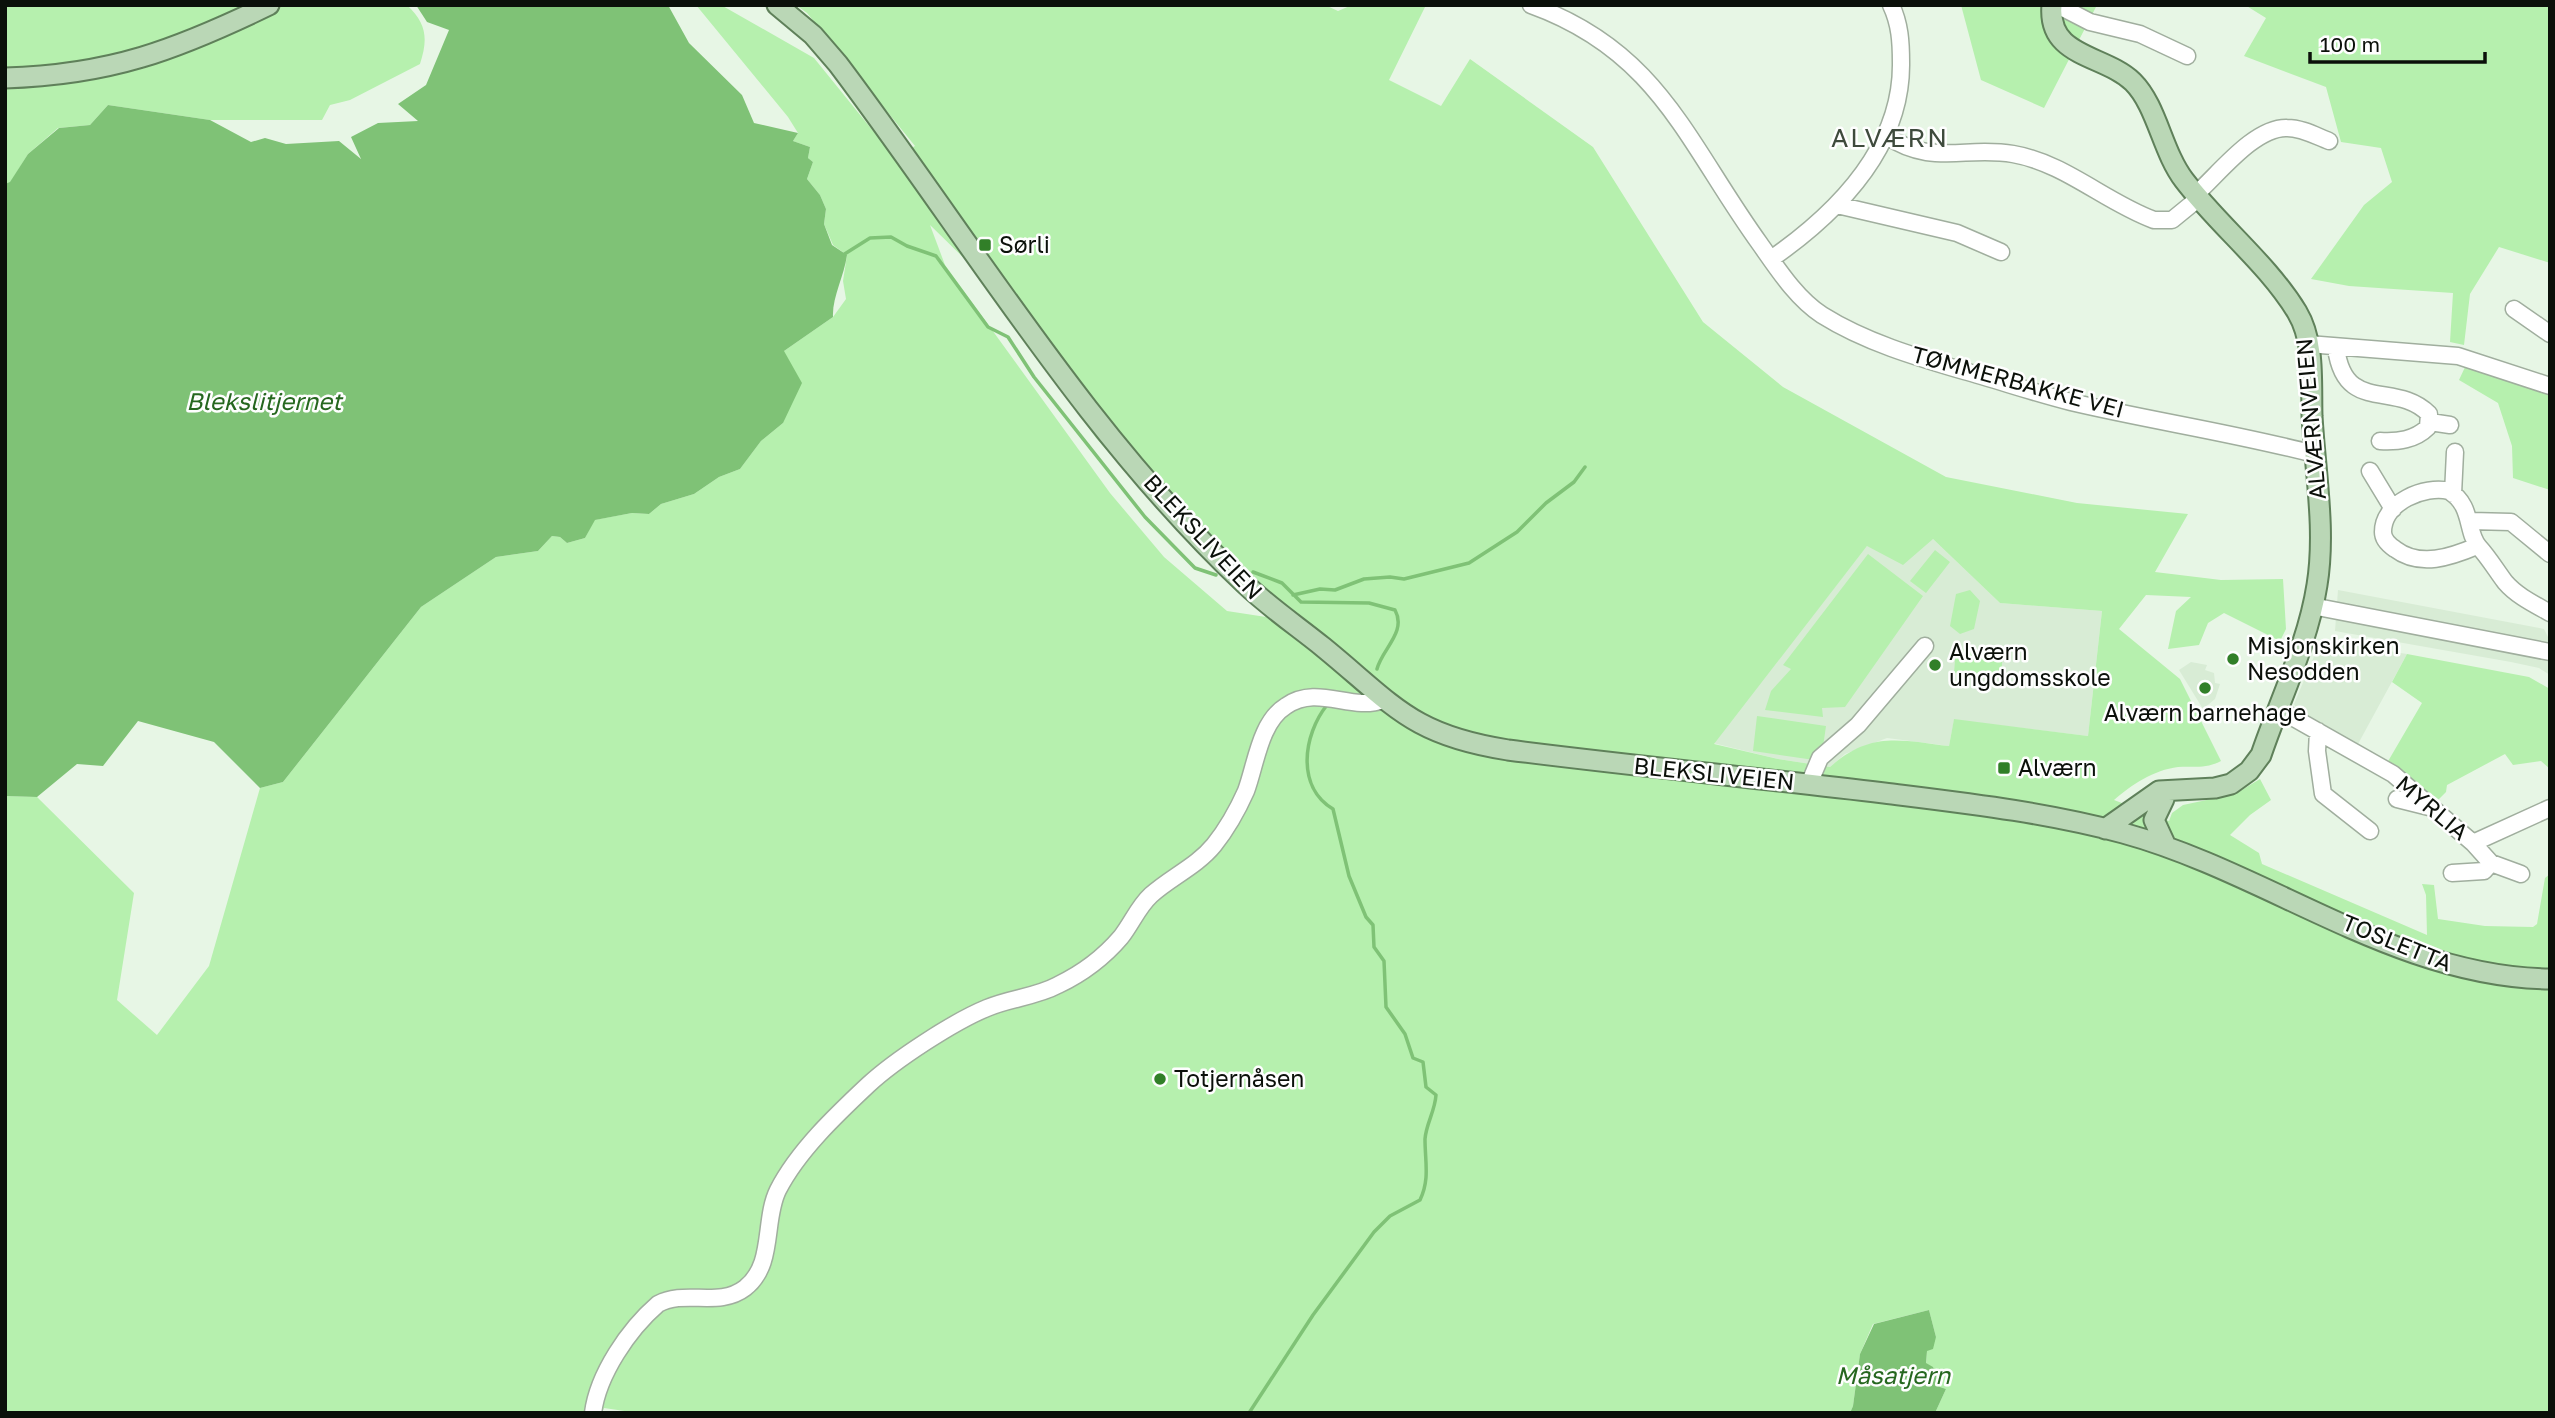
<svg xmlns="http://www.w3.org/2000/svg" width="2555" height="1418" font-family="'Golos Text',sans-serif">
  <rect width="100%" height="100%" fill="#e7f6e5"/>
  <path fill="#d8ecd5" d="M1933,539L2000,603L2102,611L2088,736L1954,720L1949,746L1887,738L1845,754L1830,767L1778,759L1713,743L1867,546Z
    M2338,590L2544,629L2550,641V675L2539,668L2511,662L2335,631Z
    M2321,640L2407,654L2358,744L2297,710L2294,704Z
    M2191,662L2207,665L2205,670L2214,673L2215,683L2220,684L2215,699L2203,709L2179,670Z"/>
  <path fill="#b6f0ae" fill-rule="evenodd" d="M5,5H407C427,24 428,39 420,64L350,100L330,105L322,120H210L108,105L90,125L58,128L28,154L10,183L5,184Z
    M696,5H721L814,58L895,158L915,146L807,13L796,5H1325L1338,11L1352,5H1426L1389,80L1441,106L1470,59L1593,147L1703,322L1783,387L1946,477L2077,503L2188,514L2155,572L2221,580L2283,579L2286,629L2280,641L2224,613L2208,623L2199,645L2168,649L2176,611L2191,597L2146,595L2119,629L2180,679L2221,761C2206,769 2194,766 2178,767C2154,770 2131,785 2114,800L2169,821L2172,813L2183,805L2235,794L2260,779L2271,800L2250,815L2230,835L2259,853L2262,864L2427,935L2426,895L2422,884L2434,885L2438,919L2485,926L2533,927L2537,924L2545,878L2550,874V1413H1935L1946,1389L1940,1387L1939,1380L1926,1364L1927,1350L1936,1337L1929,1310L1873,1324L1860,1354L1853,1406L1850,1413H638L604,1408L602,1413H5V796L37,797L134,893L117,1000L157,1035L209,966L260,788L283,782L421,607L496,557L538,551L552,536L560,537L567,543L585,538L594,520L632,513L649,514L661,504L694,494L719,477L740,469L761,441L783,423L784,351L833,317L846,299L843,281L847,255L833,245L824,224L826,209L820,195L807,179L813,162L808,158L810,147L793,141L798,133L788,117ZM930,225L972,266L1096,438L1194,549L1266,617L1227,611L1164,557L1110,493L945,265ZM1933,539L2000,603L2102,611L2088,736L1954,719L1949,746C1900,740 1870,731 1830,767L1778,759L1714,744L1867,546L1903,565Z
    M1961,5H2097L2044,108L1981,80Z
    M2245,5H2550V263L2499,247L2470,294L2464,345L2450,342L2453,293L2349,286L2311,279L2364,205L2392,182L2381,148L2341,142L2326,87L2244,56L2266,18Z
    M2466,365L2550,393V490L2513,478L2512,446L2498,403L2459,380Z
    M1935,550L1950,562L1926,593L1910,581Z
    M1868,554L1923,596L1845,707L1822,708L1823,717L1765,710L1771,691L1791,669L1783,665Z
    M1970,590L1980,601L1974,629L1960,634L1950,626L1956,594Z
    M1956,648L2003,652L2001,677L1954,673Z
    M2407,654L2529,677L2550,689V769L2541,761L2513,765L2505,754L2447,785L2446,792L2434,804L2387,763L2422,703L2392,682Z
    M1757,716L1826,726L1821,761L1753,751Z"/>
  <path fill="#7fc276" d="M416,5H668L689,43L742,95L754,123L798,133L793,141L810,147L808,158L813,162L807,179L820,195L826,209L824,224L832,245L847,255C844,277 832,297 833,317L784,351L802,383L783,423L761,441L740,469L719,477L694,494L661,504L649,514L632,513L595,520L585,538L567,543L560,537L552,536L538,551L496,557L421,607L283,782L260,788L214,742L138,721L103,766L77,764L37,797L5,796V184L10,182L28,154L59,128L90,125L108,105L210,120L251,142L265,138L286,144L339,141L361,159L351,137L378,123L418,121L398,104L426,85L449,30L427,22Z
    M1929,1310L1936,1337L1933,1349L1927,1351L1926,1363L1933,1367L1940,1387L1946,1389L1935,1413H1850L1853,1406L1860,1354L1874,1324Z"/>
  <g fill="none" stroke-linecap="round" stroke-linejoin="round">
    <path stroke="#7fc276" stroke-width="3.5" d="M843,255L870,238L891,237L907,246L936,256L988,327L1008,337L1034,377L1145,517L1195,568L1216,575
      M1253,572L1282,583L1301,602L1369,603L1395,610C1407,632 1382,649 1377,669
      M1293,595L1320,589L1335,590L1364,579L1390,577L1404,579L1469,563L1517,532L1546,503L1574,482L1585,467
      M1249,1413L1313,1315L1374,1232L1390,1216L1420,1200C1430,1179 1425,1162 1425,1139C1426,1124 1435,1111 1436,1095L1426,1087L1423,1062L1413,1058L1405,1034L1386,1007L1384,961L1374,947L1373,925L1366,917L1349,876L1333,809C1296,787 1303,735 1327,705"/>
    <defs>
      <path id="minor" d="M1531,5C1659,51 1687,143 1760,244C1777,268 1796,298 1822,315C1865,342 1916,357 1964,371C2000,381 2035,393 2071,402C2152,421 2234,433 2314,454
        M2057,5L2090,22L2140,34L2187,56
        M1887,136C1930,166 1966,146 2013,154C2065,163 2105,202 2154,220H2172L2199,198
        M2196,194C2218,175 2254,127 2287,128C2302,128 2316,136 2329,141
        M1837,205L1957,233L2001,252
        M1771,259C1837,213 1902,148 1901,63C1901,42 1900,24 1891,5
        M2514,309L2550,334
        M2308,344L2458,356L2550,386
        M2336,348C2345,415 2395,380 2429,414L2428,427C2415,440 2398,442 2380,441
        M2430,422L2450,425
        M2370,471L2393,509
        M2453,494L2455,452
        M2471,521L2511,522L2550,554
        M2477,546C2451,557 2420,568 2395,549C2389,545 2383,539 2383,532C2383,502 2425,485 2449,491C2473,505 2466,533 2479,547C2489,558 2496,570 2505,582C2517,596 2534,604 2550,613
        M2312,606L2550,652
        M2278,709L2393,774L2473,843L2550,808
        M2318,731L2317,751L2323,794L2370,831
        M1809,784L1820,758L1858,725L1925,646
        M2397,799L2433,808
        M2473,843L2491,863L2521,874
        M2452,873L2484,871L2491,863
        M593,1413C598,1374 629,1329 658,1304C685,1289 719,1308 745,1288C775,1265 763,1220 778,1190C798,1151 836,1115 868,1085C895,1060 953,1022 987,1008C1010,998 1036,997 1058,985C1081,974 1104,957 1121,937C1132,923 1138,907 1151,895C1171,877 1197,866 1214,845C1226,830 1238,809 1246,791C1256,764 1260,722 1286,706C1318,684 1351,712 1383,700"/>
      <path id="major" d="M777,5L813,35L838,64C970,239 1085,433 1245,584C1269,607 1297,626 1323,647C1394,705 1411,735 1508,750C1633,766 1759,778 1884,793C1964,803 2045,812 2123,833C2269,873 2395,977 2550,979
        M2052,5C2047,58 2104,54 2133,82C2157,106 2162,151 2184,180C2219,226 2267,263 2297,312C2315,342 2311,382 2312,416C2315,471 2326,530 2317,585C2308,643 2280,699 2261,755L2249,771L2231,784L2215,788L2159,791L2105,829
        M5,78C110,75 176,50 269,5
        M2164,799L2154,820L2166,846"/>
    </defs>
    <use href="#minor" stroke="#a0ae9e" stroke-width="19"/>
    <use href="#major" stroke="#5f805a" stroke-width="23"/>
    <use href="#minor" stroke="#fff" stroke-width="16"/>
    <use href="#major" stroke="#bad7b6" stroke-width="19"/>
  </g>
  <g fill="#317f28" stroke="#fefefe" stroke-width="2.5">
    <rect x="978" y="238" width="14" height="14" rx="3.5"/>
    <circle cx="2233" cy="659" r="7"/>
    <circle cx="1935" cy="665" r="7"/>
    <circle cx="2205" cy="688" r="7"/>
    <rect x="1997" y="761" width="14" height="14" rx="3.5"/>
    <circle cx="1160" cy="1079" r="7"/>
  </g>
  <g text-anchor="middle" stroke-width="5" stroke-linejoin="round" paint-order="stroke">
    <g font-size="23" fill="#0b100a" stroke="#fefefe" text-anchor="start">
      <text x="999" y="253">Sørli</text>
      <text x="2247" y="654">Misjonskirken<tspan x="2247" dy="26">Nesodden</tspan></text>
      <text x="1949" y="660">Alværn<tspan x="1949" dy="26">ungdomsskole</tspan></text>
      <text x="2205" y="721" text-anchor="middle">Alværn barnehage</text>
      <text x="2018" y="776">Alværn</text>
      <text x="1174" y="1087">Totjernåsen</text>
    </g>
    <g font-size="23" fill="#0b100a" stroke="#fefefe">
      <text transform="translate(2018 382) rotate(15)" y="8">TØMMERBAKKE VEI</text>
      <text transform="translate(2311 419) rotate(-95)" y="8">ALVÆRNVEIEN</text>
      <text transform="translate(1203 537) rotate(47)" y="8">BLEKSLIVEIEN</text>
      <text transform="translate(1714 774) rotate(6)" y="8">BLEKSLIVEIEN</text>
      <text transform="translate(2432 808) rotate(40)" y="8">MYRLIA</text>
      <text transform="translate(2397 943) rotate(22)" y="8">TOSLETTA</text>
    </g>
    <g font-size="24" font-style="italic" fill="#26671f" stroke="#fefefe">
      <text x="264" y="410">Blekslitjernet</text>
      <text x="1893" y="1384">Måsatjern</text>
    </g>
    <g font-size="26" letter-spacing="2" fill="#3e4a3c" stroke="#fefefe">
      <text x="1890" y="147">ALVÆRN</text>
    </g>
  </g>
  <rect width="2555" height="1418" fill="none" stroke="#0b100a" stroke-width="14"/>
  <path d="M2310 52v10h175v-10" fill="none" stroke="#0b100a" stroke-width="3.5"/>
  <text x="2320" y="52" font-size="21" fill="#0b100a" stroke="#fefefe" stroke-width="5" paint-order="stroke">100 m</text>
</svg>
